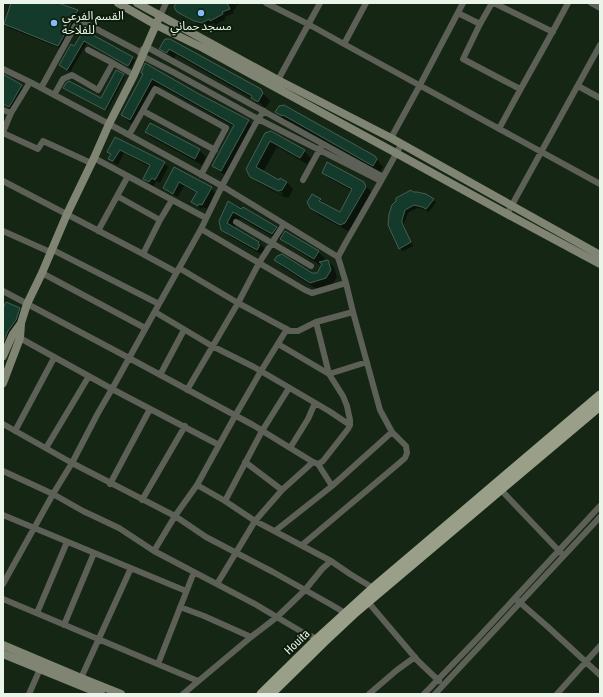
<svg xmlns="http://www.w3.org/2000/svg" width="603" height="697" font-family="'Asap Condensed','Noto Sans Arabic',sans-serif">
  <rect width="100%" height="100%" fill="#162615"/>
  <path fill="#0007" d="M12,3H55L77,11L81,15L62,49L9,28L5,24Z
    M177,3H240V4L236,6V8L233,11L234,13L225,17L226,19L215,25L214,23L206,26L200,25L183,16L178,12Z
    M84,31L132,58L135,60L131,68L87,43L70,72L63,67Z
    M170,40L260,90L270,101L265,108L260,103H257L259,105L253,99L176,55L174,59L167,55L161,49Z
    M117,71L125,77L107,111L66,89L101,100Z
    M144,74L198,94L248,121L255,128L228,177L220,172L213,166L234,127L159,85L137,126L129,122L122,115Z
    M3,76L21,86L24,89L12,110L3,105Z
    M279,107L374,156L383,167L380,172L289,121V122L283,119L276,112Z
    M146,132L199,150L206,157L202,165L152,138Z
    M266,134L304,151L311,158L307,164L277,147L263,172L279,181L287,182L293,189L289,197L286,198L258,183L256,181L282,195L283,193L251,176Z
    M116,138L164,163L168,167L160,183L156,181L154,186L148,183L144,179L150,167L124,153L118,165L114,163L109,159L111,155L108,152Z
    M174,169L211,188L215,193L207,209L203,207L202,209L197,206L192,202L197,193L184,186L178,197L168,192L164,188Z
    M323,173L363,183L370,190L372,194L352,230L348,231L318,215L311,208L320,200L327,206L340,214L352,191L330,179Z
    M433,199L436,202L429,212L426,210L417,208L408,213L404,223V227L413,246L403,251L399,248L393,206Z
    M229,203L276,227L284,235L318,252L325,258L323,262L328,261L334,267L337,277L332,285L318,290L282,267L275,260L311,274H318L322,266L288,245L280,238L279,240L240,218L234,229L259,242L265,249L264,256L229,236L222,229Z
    M19,309L24,313L3,356V311Z"/>
  <path fill="#143a2b" stroke="#445f52" d="M11,3H58L78,10L58,46L4,24Z
    M176,3H227L230,9L222,12L223,14L210,21L209,19L202,23L194,21L177,12L174,7Z
    M84,30L133,57L128,66L84,41L67,70L59,65L71,44L74,46Z
    M165,39H170L261,89L263,93L258,102L251,98L252,96L169,49L167,53L159,49Z
    M145,63L199,94L249,120L221,171L212,166L234,125L152,79L130,120L121,115L143,74L141,73Z
    M116,70L124,74L105,110L63,88L66,83L69,81L101,98Z
    M3,74L22,85L9,107L3,104Z
    M284,105L375,156L377,159L373,166L283,115L282,116L275,112L279,106Z
    M150,123L200,149L195,159L145,132Z
    M271,131L305,150L300,158L270,141L256,167L279,180L280,178L287,182L282,190L278,191L250,177L246,169L265,133Z
    M115,137L165,162L155,180L152,178L149,182L143,179L150,165L120,150L113,161L108,159L111,154L107,152Z
    M327,162L364,182L366,187L345,223L340,225L310,208L307,202L312,194L321,199L319,201L340,212L352,189L322,173Z
    M174,167L212,187L202,205L199,204L198,206L191,202L197,192L179,182L173,194L163,188Z
    M411,190L413,192H417L426,194L434,199L426,209L422,207L414,205L405,210L402,220V223L411,242L399,249L388,225L389,214L392,205L396,201V198Z
    M228,201L241,209L243,207L277,227L272,234L233,212L227,223L259,242L258,244L260,245L257,250L221,230L219,221Z
    M285,231L319,251L314,259L280,239Z
    M282,254L312,273H317L322,264L319,262L328,260L331,270L326,278L310,283L274,260L277,256Z
    M6,302L20,308L16,320L8,331L3,343V308Z"/>
  <g fill="none" stroke-linecap="round" stroke-linejoin="round">
    <path stroke="#5d6056" stroke-width="6" d="M266,3L308,24L344,44L600,184
      M492,3L480,24L463,59L520,89
      M494,3L553,32
      M591,3L600,8
      M458,13L480,24
      M160,16L166,3
      M344,44L366,3
      M143,49L147,47L383,177
      M88,50L113,63
      M3,69L30,82L11,113L3,132
      M278,80L320,3
      M30,82L109,124L222,186L338,257
      M578,86L600,98
      M41,88L75,26L79,22H83L138,51L142,56L173,72L258,119L381,181
      M54,95L63,79L72,75L98,90L113,63L134,75
      M3,110L11,113
      M143,111L215,150
      M499,129C521,87 546,45 568,3
      M3,133L38,149L43,141L91,163
      M129,135L155,89L226,128L201,175
      M391,138L420,85L463,3
      M94,158L206,218
      M303,180L321,147
      M3,181L143,254L176,272
      M117,196L160,220
      M507,214L600,45
      M236,222L311,266
      M201,229L305,290L312,293L346,283
      M3,231L50,252
      M98,231L128,176
      M51,249L159,304
      M143,254L160,220L172,200
      M179,268L238,303L290,331H298L316,322L353,312L380,410L392,432L406,446L407,453L405,458L397,465L302,545
      M42,273L145,328
      M3,291L129,358L253,425L313,462L318,464L323,461L348,429L350,425L329,411L254,367L212,346L155,312
      M353,312L346,283L338,257L345,244L381,181L401,145
      M316,322L329,374L343,396L347,406L350,420V425
      M18,337L112,389L219,445
      M278,344L290,351L329,374L367,362
      M160,375L184,330
      M187,390L238,303L259,263L284,224
      M3,424L72,463L175,516L206,537L273,572L330,604L345,613
      M15,431L54,358
      M46,448L89,376
      M290,448L308,419L315,403
      M245,462L282,490
      M318,464L332,486
      M3,471L53,494L83,511L119,528L154,551L255,604L302,632L317,639
      M110,484L150,409
      M197,485L225,501L255,521L331,561L350,574L373,588
      M501,490L561,553
      M142,500L185,426
      M225,501L262,431L289,388
      M3,515L186,591
      M275,531L332,486L392,432
      M154,551L175,516L197,485L235,416L261,371L287,329
      M3,584L53,494L72,463L98,413L112,389L159,304L201,229L222,186L258,119L264,111
      M217,584L255,521L282,490L313,462
      M3,599L198,681
      M517,600L548,627L600,675
      M368,602L418,661L439,681
      M180,607L204,616L251,637
      M37,613L67,542
      M64,625L94,553
      M158,664L194,572
      M81,678L131,568
      M29,694L40,669
      M183,694L251,637L277,617L305,590L322,569L331,561
      M369,694L397,670L415,657
      M424,694L477,639L600,506
      M435,694L600,517
      M557,694L600,646"/>
    <path stroke="#7f8473" stroke-width="8" d="M118,3L156,25L203,48L396,153L507,214L600,264
      M137,3L278,80L391,138L600,255
      M3,356L13,334L21,323L27,304L42,273L67,214L94,158L109,124L134,75L158,20
      M3,383L20,338L21,324
      M3,645L81,678L121,694
      M3,654L101,694"/>
    <path stroke="#999f89" stroke-width="9" d="M261,694L317,639L373,588L600,395
      M271,694L324,642L356,612L600,406"/>
  </g>
  <g fill="#82bcfa" stroke="#0d1d0c" stroke-width="1.5">
    <circle cx="201" cy="13" r="4"/>
    <circle cx="54" cy="23" r="4"/>
  </g>
  <g text-anchor="middle" stroke-width="4" stroke-linejoin="round" paint-order="stroke">
    <g font-size="12" fill="#eaf4e9" stroke="#0d1d0c" text-anchor="start">
      <text x="62" y="20">القسم الفرعي<tspan x="62" dy="14">للفلاحة</tspan></text>
      <text x="201" y="30" text-anchor="middle">مسجد حماني</text>
    </g>
    <g font-size="12" fill="#eaf4e9" stroke="#0d1d0c">
      <text transform="translate(297 642) rotate(-44)" y="4">Houita</text>
    </g>
  </g>
  <rect width="603" height="697" fill="none" stroke="#eaf4e9" stroke-width="8"/>
</svg>
